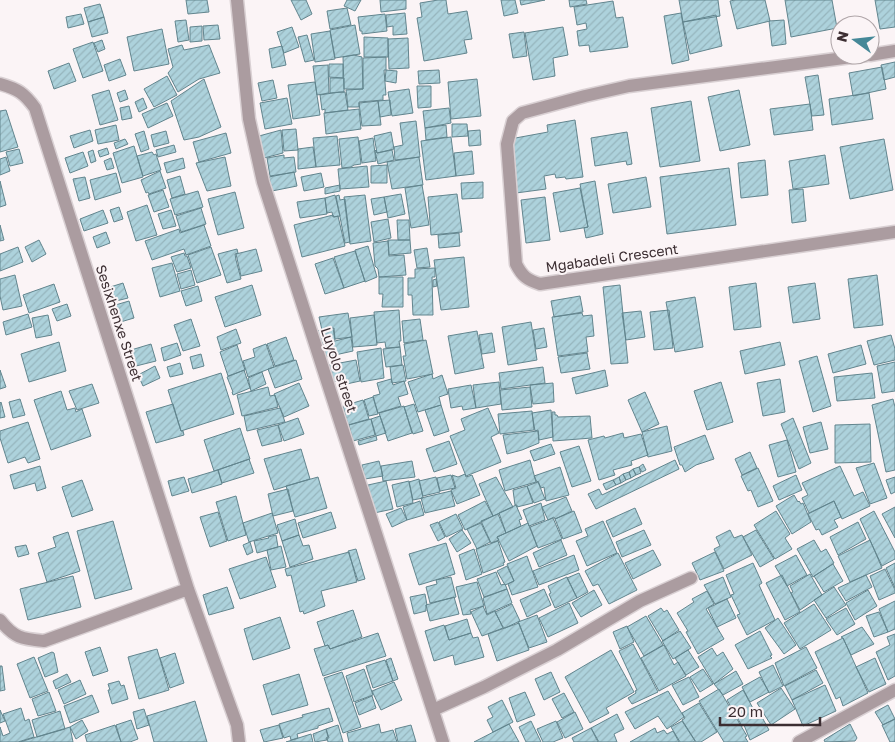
<svg xmlns="http://www.w3.org/2000/svg" width="895" height="742" font-family="'Golos Text',sans-serif">
  <defs>
    <pattern id="building-hatch" width="6" height="6" patternUnits="userSpaceOnUse" patternTransform="scale(1.25)"><rect width="6" height="6" fill="#add2dc"/><path d="M-1 1l2-2M0 6l6-6M5 7l2-2" fill="none" stroke="#96b5bd"/></pattern>
  </defs>
  <rect width="100%" height="100%" fill="#fbf4f6"/>
  <path fill="url(#building-hatch)" stroke="#62858e" d="M186,0H207L209,12L188,14Z
    M291,0H306L312,14L301,20Z
    M347,0H361L355,11L344,6Z
    M380,0H406V9L381,12Z
    M438,0H446L448,14L467,11L472,39L464,40L467,53L424,61L417,18L422,17L420,3Z
    M501,0H515L518,13L504,16Z
    M520,0H545L521,5Z
    M569,0H586L587,4L570,7Z
    M679,0H718L720,16L683,22Z
    M735,0H765L770,21L737,29L730,1Z
    M785,0H832L837,28L791,37Z
    M875,0H895V27L880,29Z
    M613,1L616,18L623,17L628,47L590,52L589,45L579,46L577,31L587,29L586,23L577,25L574,7Z
    M100,4L104,17L88,22L84,8Z
    M347,8L351,25L330,29L327,11Z
    M405,13L407,34L393,35V26L387,27L386,15Z
    M681,13L689,60L672,64L664,16Z
    M81,14L84,24L68,28L66,17Z
    M385,14L387,31L362,34V31H360L358,17Z
    M716,15L722,46L690,54L683,22Z
    M104,17L108,33L92,37L88,22Z
    M186,20L189,40L178,42L175,21Z
    M784,20L786,44L772,46L769,21Z
    M218,25L220,39L204,40L203,26Z
    M355,25L360,54L335,58L330,30Z
    M202,26V41L190,42V27Z
    M292,27L299,47L284,53L277,32Z
    M563,27L568,55L553,58L555,76L533,80L525,33Z
    M162,29L169,64L134,71L127,37Z
    M330,31L335,59L315,62L311,34Z
    M524,32L527,56L513,58L509,34Z
    M307,35L314,60L305,62L298,37Z
    M364,37L388,38V57H364Z
    M408,38L409,68L389,69L388,39Z
    M102,40L105,49L98,52L94,43Z
    M93,42L103,71L83,78L73,49Z
    M182,45L184,50L209,45L220,73L199,79L178,92L168,73L173,67L168,49Z
    M282,46L286,65L272,68L269,49Z
    M354,55L362,57L363,89H344L343,57Z
    M386,57V70H384L386,95H383V100L359,102V107H348L346,90L363,89V58Z
    M120,59L126,75L109,81L104,65Z
    M895,62V77L884,80L881,65Z
    M69,63L76,81L54,89L48,71Z
    M329,64H343V78L329,77Z
    M328,65L329,93L317,95L313,66Z
    M882,67L886,89L853,96L849,73Z
    M386,70L397,71L396,83L385,81Z
    M439,70L440,83L419,84L418,71Z
    M818,75L824,115L812,116L805,77Z
    M167,76L177,95L154,107L144,89Z
    M330,78H344V92L330,93Z
    M204,79L221,127L199,137L184,140L171,101Z
    M477,79L481,116L451,119L448,82Z
    M273,80L277,98L262,101L258,83Z
    M315,82L320,115L293,119L288,85Z
    M417,86H431V107L418,108Z
    M409,89L413,113L392,116L388,92Z
    M109,90L118,120L100,125L92,95Z
    M125,90L128,99L120,102L117,93Z
    M739,90L750,145L720,151L708,97Z
    M339,92H345L348,110L325,113V109L322,110L320,95Z
    M869,93L873,119L832,125L829,99Z
    M143,98L147,108L139,112L135,102Z
    M287,98L292,124L265,129L260,103Z
    M390,100L391,115L380,117L378,101Z
    M378,101L381,125L362,126L359,103Z
    M691,101L700,161L660,167L651,108Z
    M167,103L173,116L148,128L142,114Z
    M810,104L813,130L774,135L770,109Z
    M129,106L132,118L122,120L120,108Z
    M449,108L451,123L425,128L423,111Z
    M359,109L361,129L326,134L324,113Z
    M6,110L18,147L0,152V111Z
    M575,120L583,177L566,179L565,177L556,178L555,174L544,176L546,189L516,193L510,139L548,132L547,125Z
    M416,121L420,157L395,160L394,147L403,145L400,123Z
    M452,124H467L468,136L452,137Z
    M116,125L119,140L98,144L95,130Z
    M446,125L447,137L426,140L425,128Z
    M296,129L298,150L284,151L282,130Z
    M90,130L93,141L74,148L70,136Z
    M281,130L283,153L264,158L259,136Z
    M480,130L481,145L469,146L468,131Z
    M144,131L149,149L141,152L135,134Z
    M166,131L169,143L154,147L151,135Z
    M391,132L394,149L377,153L374,136Z
    M627,132L632,164L627,165L626,161L595,166L591,138Z
    M226,133L231,153L199,162L193,142Z
    M337,136L340,165L316,167L313,138Z
    M358,137L361,164L354,165L351,167L342,168L339,139Z
    M451,137L456,176L426,180L421,141Z
    M373,138L376,161L362,163L359,141Z
    M125,139L128,144L116,149L114,143Z
    M884,139L893,190L850,199L840,147Z
    M174,145L176,152L158,157L156,150Z
    M134,146L143,177L122,183L113,153Z
    M313,147L316,167L298,169V149Z
    M107,148L109,154L100,157L98,151Z
    M19,149L23,163L10,166L6,152Z
    M93,150L96,161L91,163L88,152Z
    M376,150L377,153L392,150L394,160L378,164L375,151Z
    M472,151L474,174L456,176L454,153Z
    M83,152L88,166L70,173L65,158Z
    M152,152L154,155L156,154L161,170L143,176L137,156Z
    M284,155V158L294,157L296,172L270,176L267,158Z
    M825,155L829,184L793,189L789,161Z
    M6,157L10,171L0,175V159Z
    M225,157L231,186L207,191L196,163Z
    M419,157L423,185L392,189L387,162Z
    M111,158L114,168L107,170L104,161Z
    M183,158L185,168L167,173L164,163Z
    M765,160L768,195L741,198L738,163Z
    M387,165V183H371V166Z
    M367,166L369,187L340,189L338,169Z
    M729,168L736,225L667,234L660,177Z
    M160,171L166,188L149,194L148,192L146,193L141,180Z
    M294,172L297,186L272,191L269,177Z
    M116,173L121,192L95,200L90,180Z
    M321,173L324,187L304,191L301,177Z
    M180,176L185,194L172,198L167,180Z
    M85,177L90,198L79,201L73,179Z
    M646,177L651,207L613,213L608,184Z
    M0,181L6,205L0,207Z
    M595,181L603,234L586,238L584,228L588,227L580,184Z
    M483,182V198L462,199L461,183Z
    M340,185V191L325,194V188Z
    M422,185L429,225L411,228L405,188Z
    M580,188L588,227L560,232L553,193Z
    M803,189L806,221L792,223L789,190Z
    M163,190L169,207L154,212L148,195Z
    M198,191L203,207L175,215L170,199Z
    M235,192L244,228L218,235L208,199Z
    M401,194L405,214L388,218L384,197Z
    M457,194L462,232L431,235L428,197Z
    M335,195L340,216L333,217L332,212L327,213L325,198Z
    M339,195L340,200L345,199L350,242L345,243L336,196Z
    M365,195L371,241L350,244L344,197Z
    M384,197L387,212L374,215L371,199Z
    M545,197L550,240L526,243L521,200Z
    M325,198L327,214L300,218L297,202Z
    M147,205L157,235L136,241L127,212Z
    M119,207L123,219L114,222L110,210Z
    M201,208L206,224L181,232L176,216Z
    M103,210L108,223L84,231L80,219Z
    M171,210L176,226L163,229L158,214Z
    M333,215L334,217L338,216L345,246L302,257L294,225Z
    M388,219L391,238L374,242L371,222Z
    M397,220H409L410,240H398Z
    M0,225L4,240L0,241Z
    M204,225L211,246L186,255L184,249L152,260L145,241L179,229L180,233Z
    M106,232L110,243L97,248L93,237Z
    M459,233L460,246L439,248L438,235Z
    M39,240L46,254L32,262L25,247Z
    M388,240H410L411,253L389,255Z
    M388,241L389,256L404,255L406,275L379,277L378,269L375,266L373,243Z
    M368,246L377,277L365,282L355,250Z
    M18,247L23,262L0,271V254Z
    M211,247L221,275L197,283L188,255Z
    M427,248L430,267L417,268L414,250Z
    M237,249L238,253L235,254L236,260L241,279L227,283L218,254Z
    M256,249L262,271L241,276L236,254Z
    M355,251L365,281L344,288L334,257Z
    M184,253L185,256H187L191,268L177,272L171,257Z
    M464,257L469,307L441,310L434,260Z
    M333,258L344,288L325,294L315,264Z
    M172,263L180,291L160,297L152,268Z
    M435,268V277H432L433,315H413L412,295H408V278H415V269Z
    M191,270L195,285L181,289L177,274Z
    M15,275L22,306L3,310L0,296V279Z
    M877,275L883,325L854,328L848,279Z
    M379,277H403V307H382L383,294H379Z
    M436,279L437,286L433,287V280Z
    M123,283L128,298L108,303L104,289Z
    M756,283L761,327L734,330L729,287Z
    M815,283L820,319L793,323L788,287Z
    M54,284L60,302L29,313L23,295Z
    M252,285L261,315L225,327L215,297Z
    M620,285L628,363L611,364L603,287Z
    M198,286L202,301L186,306L181,291Z
    M580,296L583,312L554,317L551,301Z
    M695,297L703,347L675,352L666,302Z
    M129,301L134,318L117,323L112,306Z
    M67,304L71,316L57,321L52,309Z
    M399,310L401,341H399L400,347L386,348L385,342L377,343L374,312Z
    M669,310L673,348L654,350L650,312Z
    M641,311L645,337L626,340L622,313Z
    M348,313L352,337L335,339L334,328L322,330L319,317Z
    M582,313L583,316L592,315L594,336L586,337L588,352L558,356L552,317Z
    M28,314L32,327L6,335L3,322Z
    M48,315L52,335L36,338L32,318Z
    M374,315L377,345L353,347L350,318Z
    M191,319L200,346L183,351L174,325Z
    M420,319L423,340L404,343L402,321Z
    M531,322L537,360L508,365L502,327Z
    M333,328L335,340L319,344L317,331Z
    M544,328L547,347L536,349L533,330Z
    M236,329L241,343L221,350L217,337Z
    M477,331L484,368L455,374L448,336Z
    M492,333L495,352L482,354L479,335Z
    M891,335L895,349V360L874,365L867,341Z
    M286,337L294,360L275,366L267,344Z
    M351,337L353,351L326,357L323,344Z
    M426,340L433,374L407,379L403,356H406L404,344Z
    M59,342L66,371L29,382L21,354Z
    M780,342L785,365L745,374L740,351Z
    M177,343L181,355L164,361L161,348Z
    M151,344L156,361L136,366L131,350Z
    M266,344L274,367L248,377L243,361L255,357L253,349Z
    M237,345L245,370L228,376L220,352Z
    M861,345L866,364L833,373L828,354Z
    M400,347L402,365L386,367L383,349Z
    M381,348L384,378L361,382L357,352Z
    M587,353L590,369L561,373L558,357Z
    M201,354L204,366L193,369L190,357Z
    M817,356L831,406L813,412L799,361Z
    M296,360L302,379L275,388L268,369Z
    M356,360L360,381L342,385L340,380L333,382L329,365Z
    M895,362V391L882,393L877,366Z
    M180,363L183,374L170,377L167,367Z
    M403,365L406,381L392,383L390,367Z
    M155,366L160,378L143,386L138,375Z
    M543,367L545,383L501,389L499,373Z
    M0,370L6,387L0,389Z
    M244,370L250,388L233,395L232,392H233L227,377Z
    M605,370L608,386L576,394L572,378Z
    M262,372L266,384L251,391L248,378Z
    M221,373L234,414L181,431L168,390Z
    M872,373L875,398L837,401L834,377Z
    M432,374L433,379L442,375L448,394L439,397L441,405L418,412L408,382Z
    M391,379L393,385L404,381L408,394L398,397L401,406L378,413L373,396L380,394L377,383Z
    M780,379L785,412L763,416L757,383Z
    M499,382L501,404L476,408L473,385Z
    M721,382L733,422L707,430L694,391Z
    M299,383L309,406L284,417L274,394Z
    M553,383L554,402L533,404L530,385Z
    M92,384L99,403L77,410L69,391Z
    M471,385L476,408L463,410L462,406L451,408L448,389Z
    M268,387L270,396L275,395L278,407L242,416L237,395Z
    M530,387L532,407L502,410L500,390Z
    M61,391L67,410L75,408L76,412L82,409L91,436L51,450L34,400Z
    M645,392L659,424L642,432L628,400Z
    M373,397L378,414L369,416L364,400Z
    M20,399L25,415L13,418L9,402Z
    M893,399L895,407V470L886,472L872,405Z
    M363,400L369,419L348,425L343,406Z
    M1,402L5,417L0,418V403Z
    M173,404L181,431H183L184,435L156,443L146,412Z
    M414,404L423,431L413,434L404,407Z
    M441,405L449,431L434,436L425,410Z
    M404,406L412,433L388,441L379,413Z
    M280,408L285,422L247,431L244,416Z
    M488,408L499,433L491,437L501,462L466,476L450,436L465,430L461,419Z
    M551,410L553,437L539,440L538,430L535,431L532,413Z
    M532,411L534,430L500,434L498,414Z
    M552,412H555V415H557L558,417L590,416L592,438L553,441Z
    M380,416L386,433L376,436L377,440L359,445L358,441L376,436L371,419Z
    M298,418L304,434L284,441L278,425Z
    M793,418L811,463L799,469L781,424Z
    M371,419L375,435L353,441L349,425Z
    M28,422L40,459L28,463L25,457L8,463L0,438V431Z
    M821,422L828,449L810,453L803,427Z
    M870,424L871,462L835,463V425Z
    M278,425L282,441L262,446L257,430Z
    M667,426L672,451L648,457L642,432Z
    M240,428L250,459L214,471L204,440Z
    M538,431L539,443L522,450L507,454L503,435Z
    M623,433L624,438L641,434L648,455L631,461L632,465L613,470L615,475L599,480L588,440L604,436L605,438Z
    M705,435L714,459L696,465L685,472L682,465H680L674,447Z
    M787,440L796,472L778,477L769,445Z
    M449,441L457,464L434,472L426,449Z
    M551,444L555,454L534,461L530,451Z
    M579,446L591,481L572,487L560,452Z
    M301,449L310,479L274,490L264,459Z
    M750,452L757,468L742,475L735,459Z
    M249,459L254,473L222,483L218,470Z
    M530,460L536,482L505,491L499,470Z
    M675,460L679,469L596,509L588,494L599,489L602,495Z
    M379,461L383,476L365,479L362,465Z
    M412,461L415,477L383,481L381,466Z
    M874,463L887,498L870,504L856,468Z
    M643,464L646,470L642,472L639,467Z
    M40,466L46,488L37,491L35,483L14,489L10,475Z
    M840,466L854,496L863,492L870,506L842,519L834,501L809,513L802,498L808,495L802,483Z
    M560,467L569,495L546,501L544,487L541,488L538,481L537,482L534,476Z
    M639,467L641,473L636,475L633,469Z
    M758,468L773,501L758,507L751,490L748,491L741,476Z
    M633,469L636,475L631,478L629,472Z
    M218,470L222,484L192,493L188,479Z
    M629,472L631,478L626,480L623,474Z
    M465,474L466,477L472,475L480,495L457,504L451,490L456,488L452,475L458,477Z
    M623,474L626,480L621,483L619,477Z
    M451,475L455,488L440,491L437,478Z
    M796,475L802,490L779,500L773,486Z
    M184,477L189,491L172,496L168,481Z
    M318,477L327,508L295,517L286,486Z
    M436,477L440,492L423,496L419,481Z
    M496,477L513,507L493,516L479,484Z
    M619,477L621,483L616,485L613,480Z
    M895,477V492L891,494L886,480Z
    M419,479L423,498L413,500L409,482Z
    M82,480L93,510L72,517L62,487Z
    M613,480L616,485L606,490L603,484Z
    M386,481L393,509L374,513L368,485Z
    M409,481L413,503L397,507L392,485Z
    M538,482L545,499L534,503L527,486Z
    M527,486L533,503L517,507V505H515L513,490Z
    M288,489L293,511L273,516L268,494Z
    M451,491L455,506L425,513L421,498Z
    M794,495L798,502L799,501L801,504L803,503L811,522L792,534L776,506Z
    M236,496L246,535L228,541L216,502Z
    M566,497L572,511L555,519L554,517L548,520L542,507Z
    M420,501L424,515L407,520L403,507Z
    M485,501L493,516L465,530L458,515Z
    M834,501L841,517L834,520L838,527L822,535L819,529L816,530L808,514Z
    M541,503L545,520L529,526L523,510Z
    M516,505L522,519L519,520L521,526L506,533L499,513Z
    M895,507V538L882,514Z
    M401,508L407,520L392,527L386,514Z
    M635,508L642,524L613,537L606,521Z
    M574,511L582,532L563,539L555,519Z
    M776,511L790,534L785,538L792,549L775,559L754,525Z
    M874,511L895,552V559L882,566L860,519Z
    M218,512L227,541L210,547L200,517Z
    M331,512L336,528L303,538L298,523Z
    M272,513L278,533L249,542L243,523Z
    M456,514L463,529L446,537L439,522Z
    M498,514L506,533L497,537L499,540L491,543L481,521Z
    M553,518L562,539L538,548L530,527Z
    M295,519L299,535L282,541L277,525Z
    M113,521L132,589L95,599L77,531Z
    M603,521L617,553L587,566L576,541L588,536L585,529Z
    M438,522L445,537L438,541L430,525Z
    M858,522L866,539L838,555L830,537Z
    M481,523L490,542L477,549L467,529Z
    M528,523L537,546L509,561L497,537Z
    M462,530L471,543L457,552L449,539Z
    M644,530L651,545L622,557L616,542Z
    M730,530L734,538L742,535L752,555L724,569L714,549L720,546L716,537Z
    M756,530L774,559L760,567L743,537Z
    M68,532L80,571L47,582L38,553L56,547L53,537Z
    M276,535L278,547L257,553L254,541L269,538L268,537Z
    M299,535L303,546L309,545L313,559L290,567L282,541Z
    M561,540L567,555L539,567L533,553Z
    M814,540L821,552L826,549L834,563L813,577L797,549Z
    M870,540L882,568L850,582L838,556Z
    M498,541L505,562L503,563L504,565L483,573L476,549Z
    M250,542L253,552L247,555L243,545Z
    M446,543L455,574L419,585L409,554Z
    M26,545L29,554L18,557L15,547Z
    M281,546L286,567L271,570L267,550Z
    M356,549L365,579L358,581L348,551Z
    M474,549L482,574L466,580L459,555Z
    M653,550L661,565L633,579L625,563Z
    M349,552L357,582L321,591L325,606L304,614L303,611L300,612L291,575L287,576L285,569Z
    M715,552L724,571L700,580L692,563Z
    M618,553L637,590L609,604L598,584L593,586L585,571Z
    M574,555L579,570L539,585L533,571Z
    M796,555L807,575L787,586L775,566Z
    M527,556L538,587L512,595L508,584L514,581L507,564Z
    M266,557L276,587L240,599L229,569Z
    M753,563L762,583L759,585L775,620L747,635L737,615L740,614L731,595L734,594L726,575Z
    M895,563V588L886,568Z
    M833,564L843,581L824,592L814,576Z
    M507,566L514,581L505,585L497,571Z
    M885,569L895,590V593L879,600L870,576Z
    M496,572L501,585L505,584L507,589L484,597L477,579Z
    M579,573L588,592L577,598L567,578Z
    M810,574L822,595L800,610L791,593L793,592L790,586Z
    M782,575L800,612L785,620L766,583Z
    M866,575L872,587L846,601L838,588Z
    M73,576L81,607L28,620L20,589Z
    M451,577L456,597L430,603L426,587L437,584L436,580Z
    M567,577L577,598L555,608L549,594L551,593L548,586Z
    M723,577L731,597L715,604L704,585Z
    M477,582L484,606L470,610L471,614L463,615L456,587Z
    M227,587L234,608L209,615L203,595Z
    M834,587L846,605L826,618L814,600Z
    M507,589L512,603L487,614L483,598Z
    M544,589L551,605L527,617L520,600Z
    M594,590L602,605L581,617L572,603Z
    M868,590L877,606L855,620L846,603Z
    M707,591L714,604L706,609L724,639L698,654L686,632L688,631L677,613L694,602L692,599Z
    M425,594L427,605H426V611L414,614L410,597Z
    M454,597L459,614L430,621L426,605Z
    M727,599L736,618L717,627L708,608Z
    M895,601V629L888,632L879,609Z
    M569,603L578,623L548,637L539,618Z
    M512,604L520,621L505,628L503,627L495,612Z
    M814,604L831,630L800,649L784,623Z
    M483,606L487,615L495,611L503,628L482,636L471,612Z
    M661,608L664,612L667,610L679,630L663,641L648,616Z
    M846,608L855,624L837,635L826,619Z
    M353,610L362,637L330,649L328,645L325,646L317,622Z
    M879,612L888,632L874,637L866,616Z
    M537,615L547,642L529,648L518,622Z
    M646,616L663,645L644,656L627,627Z
    M280,617L290,648L253,660L244,629Z
    M778,618L796,645L784,654L765,628Z
    M467,619L471,633L449,640L445,626Z
    M519,623L529,650L497,661L488,634Z
    M444,625L449,640L471,633L473,638L478,637L484,657L455,665L453,655L434,661L425,631Z
    M627,626L634,642L620,649L613,632Z
    M862,627L874,644L851,655L843,638L841,637Z
    M680,631L691,648L673,659L662,641Z
    M760,631L772,655L770,656L772,658L748,669L735,645Z
    M378,633L386,656L323,676L314,649L328,645L330,649Z
    M895,634V676L888,680L876,652L890,645L887,637Z
    M843,638L868,693L843,706L840,697L836,699L815,652Z
    M633,644L658,692L632,704L628,698L636,693L635,691L637,690L619,651Z
    M664,645L674,665L678,662L686,676L659,691L641,658Z
    M100,647L108,671L93,676L85,652Z
    M806,647L817,668L784,686L775,663Z
    M712,648L717,656L723,652L733,669L714,684L698,657Z
    M157,649L169,690L139,699L128,657Z
    M611,650L634,692L606,708L609,713L590,723L565,677Z
    M688,650L699,667L686,675L675,658Z
    M52,652L54,653L58,672L45,677L38,658Z
    M175,653L184,683L170,688L160,658Z
    M34,657L48,691L30,698L17,664Z
    M391,658L398,679L393,681L386,660Z
    M875,658L886,684L869,692L856,667Z
    M385,660L393,681L373,688L366,666Z
    M773,665L783,686L769,693L759,672Z
    M0,666H2L5,690L0,691Z
    M364,669L373,695L354,702L346,676Z
    M703,669L713,684L700,692L690,677Z
    M816,670L823,683L792,700L785,686Z
    M736,671L743,684L723,695L714,684Z
    M342,672L361,727L343,733L324,678Z
    M551,672L560,692L544,700L535,679Z
    M67,674L71,682L56,689L53,681Z
    M299,674L308,705L272,715L263,685Z
    M689,677L699,697L683,705L672,685Z
    M760,677L769,692L750,702L742,687Z
    M80,680L86,694L64,704L58,690Z
    M119,681L121,686L124,685L128,699L112,704L108,690H110L108,684Z
    M394,682L402,700L381,710L372,691Z
    M825,685L836,711L803,726L792,700Z
    M781,688L795,709L771,725L757,703Z
    M719,689L747,736L745,737L748,742H724L699,701Z
    M743,690L755,712L758,710L769,730L750,740L744,725L742,726L727,700Z
    M668,691L684,717L667,729L658,716L635,729L625,712Z
    M49,692L56,711L38,716L32,699Z
    M525,692L535,715L517,722L509,698Z
    M564,693L574,712L562,718L552,699Z
    M92,695L99,712L70,723L64,706Z
    M372,696L376,708L359,715L355,703Z
    M502,700L513,722L493,732L487,720L493,717L488,707Z
    M195,701L207,742H154L147,716Z
    M699,703L717,732L701,742H696L682,720L685,718L682,713Z
    M888,705L895,719L883,725L875,712Z
    M21,708L25,721L29,719L34,737L18,742H0V727L3,736L10,733L3,714Z
    M329,708L333,721L318,726V728L297,734L298,738L291,740L290,736L284,738L279,724L303,717L302,715Z
    M144,709L149,725L137,729L133,712Z
    M0,710L5,721L0,723Z
    M60,711L65,729L37,737L32,720Z
    M575,712L583,729L565,738L557,722Z
    M617,714L624,729L614,734L617,742H599L591,728Z
    M895,719V742H890L882,725Z
    M82,720L88,731L76,739L70,727Z
    M131,720L138,739L130,742H121L116,725Z
    M531,721L541,742H526L519,727Z
    M556,721L563,738L553,742H543L537,729Z
    M682,721L695,741L693,742H680L671,727Z
    M379,724L381,733L393,730L397,742H349L347,733Z
    M509,724L519,742H474Z
    M850,724L857,738L855,741L825,742L824,740Z
    M115,725L121,742H87L85,735Z
    M279,725L283,738L264,742L260,730Z
    M338,725L343,742H328L327,738H329L326,729Z
    M411,725L416,742H398L395,729Z
    M70,727L73,742H20L33,738Z
    M591,728L598,742H574L572,738Z
    M655,728L657,733L664,730L667,734L673,731L679,742H630Z
    M326,729L328,737L326,738L327,740L315,742L313,734Z
    M311,734L313,742H286Z"/>
  <g fill="none" stroke-linecap="round" stroke-linejoin="round">
    <defs>
      <path id="street" d="M237,0L249,119L263,182L443,742
        M867,55L629,86L585,96L522,113L513,121L507,144L516,264C522,276 527,280 540,284L895,232
        M870,55L895,51
        M0,84C18,89 24,93 35,108L188,589L237,725L239,742
        M0,620C14,638 22,639 44,641L188,589
        M433,710L484,687L557,650L640,601L691,578
        M799,742L895,690"/>
    </defs>
    <use href="#street" stroke="#d9d0d3" stroke-width="15"/>
    <use href="#street" stroke="#ab9ca0" stroke-width="12"/>
  </g>
  <g text-anchor="middle" stroke-width="4" stroke-linejoin="round" paint-order="stroke">
    <g font-size="14" fill="#3c2e32" stroke="#fbf4f6">
      <text transform="translate(612 258) rotate(-8)" y="5">Mgabadeli Crescent</text>
      <text transform="translate(119 323) rotate(72)" y="5">Sesixhenxe Street</text>
      <text transform="translate(339 370) rotate(72)" y="5">Luyolo street</text>
    </g>
  </g>
  <g transform="translate(855 40) rotate(285)"><circle r="24" fill="#fbf4f6" stroke="#afa5a8"/>
  <path d="M0-4L9 19L0 12L-9 19Z" fill="#458898"/>
  <text y="-8" font-size="14" font-weight="bold" text-anchor="middle" fill="#3c2e32">N</text>
  </g>
  <path d="M720 717v8h100v-8" fill="none" stroke="#3c2e32" stroke-width="2.5"/>
  <text x="728" y="717" font-size="15" fill="#3c2e32" stroke="#fbf4f6" stroke-width="4" paint-order="stroke">20 m</text>
</svg>
